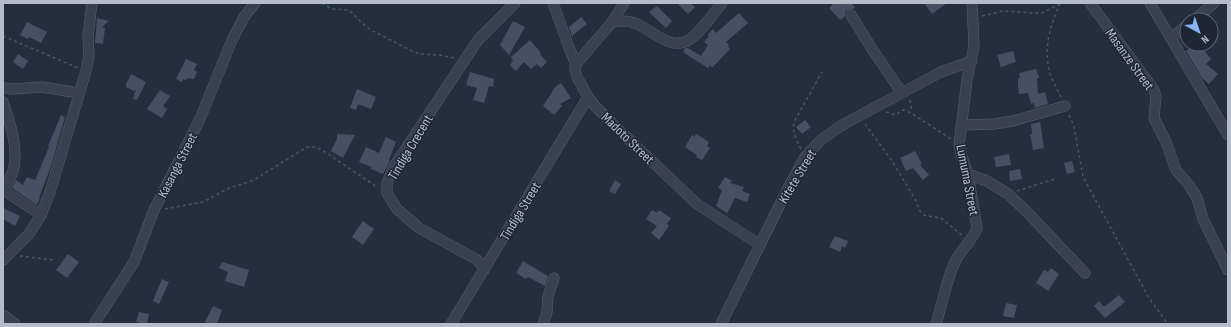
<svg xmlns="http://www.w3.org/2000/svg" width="1231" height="327" font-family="'Sofia Sans Condensed',sans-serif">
  <rect width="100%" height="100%" fill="#242f3e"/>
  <path fill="#455162" d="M677,3H690L695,7L688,14Z
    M834,3H851L855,7L853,9L847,10L845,12V16L840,20L829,8Z
    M924,3H947L932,14Z
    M657,6L672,21L666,28L649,12Z
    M739,13L748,23L726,42L729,45L728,47L730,49L712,68L710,65L708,68L683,52L685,48H688L701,56L708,45L704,42L709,36L707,35L713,29L716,33Z
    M581,17L587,24L572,36L569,27Z
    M97,18L109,21L102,27L105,28L103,44L95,43Z
    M513,21L525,27L509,55L500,45Z
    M27,22L47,32L41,43L29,37L28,39L20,35Z
    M530,40L541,53L540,54L547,62L541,68L537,64L531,69L524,62L516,71L510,65L513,61L511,57Z
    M1194,44H1197L1201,47L1211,59L1206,64L1218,74L1209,84L1202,78L1186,51Z
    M1013,51L1016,62L1001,67L997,55Z
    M18,54L28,61L23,69L13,62Z
    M186,59L197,64L194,70L197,72L194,79L188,78L186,80L183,79L182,82L176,79Z
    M1036,69L1039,78H1037L1038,94L1045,92L1048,104L1035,108L1034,103L1031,104L1028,93L1019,94L1018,84V78H1020L1019,73Z
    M470,72L494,79L493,87L489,86L484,103L473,100L477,88L466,85Z
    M131,74L146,82L137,100L133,99L136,89L134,91L126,87V84Z
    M561,83L571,98L560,104L562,106L554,115L543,106L556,86Z
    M357,89L376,97L371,109L358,104L356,110L350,108Z
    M160,90L170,96L163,106L167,109L162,118L147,109Z
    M61,115L65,117L51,166L39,198H40L37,205L12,188L16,180L23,185L27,177L35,180L36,178L49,147L48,146Z
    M805,120L811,127L802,134L796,127Z
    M1040,122L1044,148L1033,150L1030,134H1032L1031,124Z
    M337,134L355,135L343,158L331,151L337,139Z
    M696,134L709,142L707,146L710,148L702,160L696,157L697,155L685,147L692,135L694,137Z
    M386,137L396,142L389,160H390L383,174L371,169L372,167L359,162L366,147L379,153Z
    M915,151L922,164L920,165L929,175L923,180L913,168L906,171L900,158Z
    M1009,154L1011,165L996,167L994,157Z
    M1072,161L1075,172L1067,174L1064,163Z
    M1020,169L1022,179L1010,181L1009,171Z
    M725,177L732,181L730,183L744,187L742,191L750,194L747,202L735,198L727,213L716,206L722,190L718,188Z
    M615,180L621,184L615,194L609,191Z
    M3,208L20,216L15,226L3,219Z
    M652,210L657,213L659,210L671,218L667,224L669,226L659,240L651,233L657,226L646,219Z
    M363,221L374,229L363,245L352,237Z
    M835,236L848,241L845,248L842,246L840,252L829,247Z
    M68,254L79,262L67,278L56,270Z
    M523,261L548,276L545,286L528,277L526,279L516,273Z
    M222,262L249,270L244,287L225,281L228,272L219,268Z
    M1051,268L1059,274L1048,291L1036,283L1044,270L1048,272Z
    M162,279L169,282L159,304L153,301Z
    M1119,295L1125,302L1105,318L1094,306L1099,301L1104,307Z
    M1006,303L1017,305L1014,318L1003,316Z
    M213,306L222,310L217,324H209L205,322Z
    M139,312L149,314L147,324L136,322Z"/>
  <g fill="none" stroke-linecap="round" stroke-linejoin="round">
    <defs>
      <path id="minor" d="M553,3L570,50L576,64
        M624,3L613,21L576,64L575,69L577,77L588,97L595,106L618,129L697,204L760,245
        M1090,3L1154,90L1156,96L1154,118L1166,142L1176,170L1189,185L1197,198L1203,219L1228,270
        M1150,3L1228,135
        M851,15L872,49L902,93
        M1194,20L1214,3
        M613,21C621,21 629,20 637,24C652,30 669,50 687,41C699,35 713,14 722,3
        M1171,38L1187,25
        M3,88L13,89L42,87L79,93
        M3,102C10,122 18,146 14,167C13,175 7,183 3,190
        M961,125L994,124L1013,121L1065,106
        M968,174L987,181L1008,194L1026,211L1085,273
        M3,190L41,215
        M3,260L29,234L41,215L50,192L86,71L89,56L88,36L92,3
        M484,270L481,264L476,259L419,228L397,209L387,193V183L393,168L478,40L515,3
        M3,315L15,324
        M94,324L134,262L154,210L200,119L232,40L244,17L255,3
        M451,324L588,97
        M543,324L547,312L548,296L554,278
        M721,324L788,188L805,157L822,139L844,124L941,72L972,61
        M936,324C942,304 946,283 954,264C959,251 972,242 977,228L968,174L962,157L959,145L967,80L974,46L972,3"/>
    </defs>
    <use href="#minor" stroke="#565f6c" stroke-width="11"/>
    <path stroke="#44595c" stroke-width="1.5" stroke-dasharray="3 3" stroke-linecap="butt" d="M322,3L332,9L348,10L351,12L362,23L371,30L412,51L420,54L439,55L455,58
      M1060,3C1050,27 1043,48 1050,74C1053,82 1057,89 1061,97
      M982,16L1003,11L1034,13H1042L1061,3
      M3,36L78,68
      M910,100L911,106V112
      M886,112L896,115L901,111L904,110L911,113L951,139
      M1069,115L1074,126L1083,177L1149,298L1168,324
      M865,124L892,161L915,199L920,211L924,215L941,218L963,236
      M801,149C796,139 792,132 794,122L822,72
      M1017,191L1055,179
      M165,209L203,202L227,189L254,180L307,147H316L325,152L377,187
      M20,256L54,260"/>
    <use href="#minor" stroke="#38414e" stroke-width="10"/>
  </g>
  <g text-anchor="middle" stroke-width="3" stroke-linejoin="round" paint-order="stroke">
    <g font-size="14" fill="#b4bcc9" stroke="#1d2633">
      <text transform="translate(1130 59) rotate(54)" y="5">Masanze Street</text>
      <text transform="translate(628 138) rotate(44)" y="5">Madoto Street</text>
      <text transform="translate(410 147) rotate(-59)" y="5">Tindiga Crecent</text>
      <text transform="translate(177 165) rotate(-63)" y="5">Kasanga Street</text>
      <text transform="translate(797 176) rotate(-59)" y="5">Kitete Street</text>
      <text transform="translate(968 180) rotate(79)" y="5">Lumuma Street</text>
      <text transform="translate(520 211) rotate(-59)" y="5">Tindiga Street</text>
    </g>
  </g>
  <rect width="1231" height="327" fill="none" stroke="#b4bcc9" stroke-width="8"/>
  <g transform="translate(1199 32) rotate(140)"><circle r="19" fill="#1d2633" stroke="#59626f"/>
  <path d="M0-3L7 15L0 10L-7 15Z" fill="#8ab4f8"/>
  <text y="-6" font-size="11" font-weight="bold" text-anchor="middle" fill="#b4bcc9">N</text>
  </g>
</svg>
